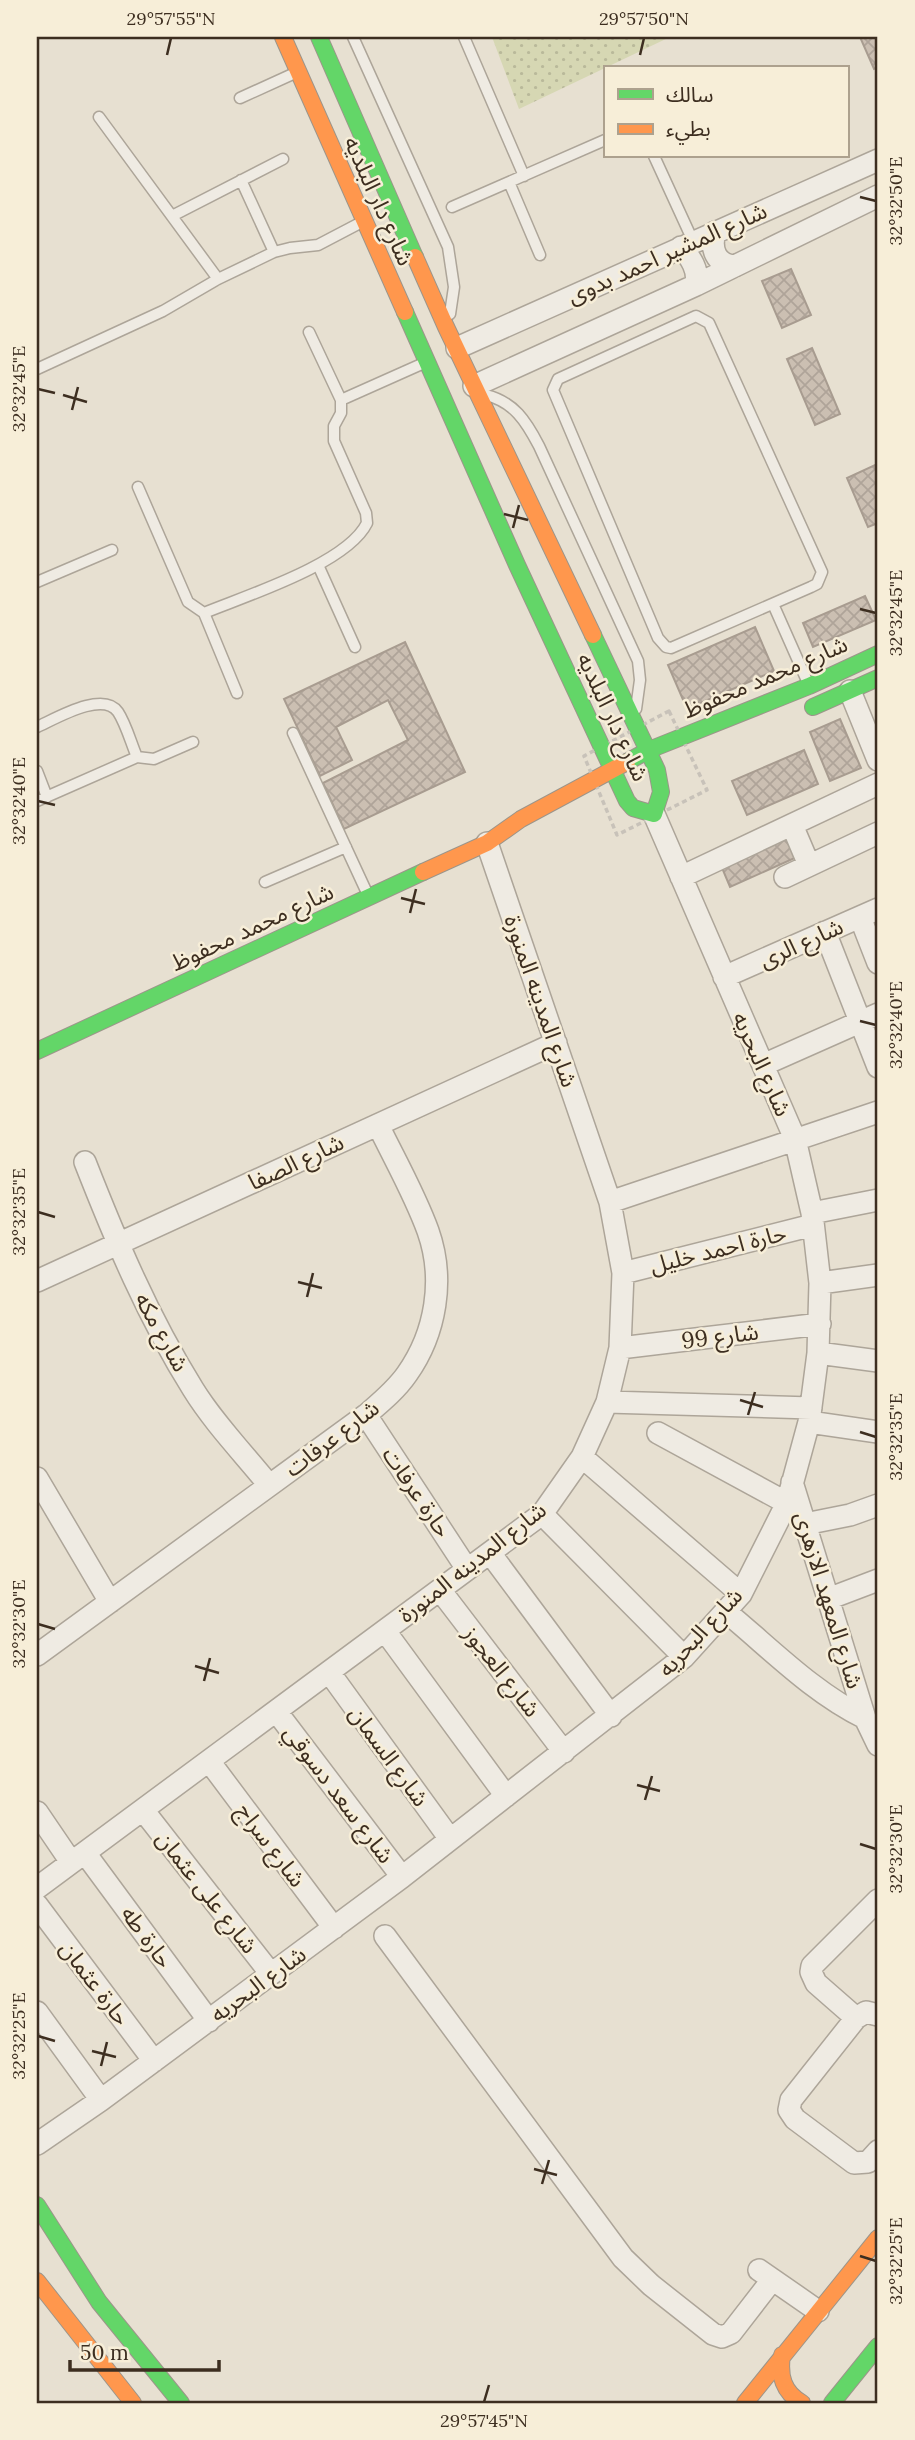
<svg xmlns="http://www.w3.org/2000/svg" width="915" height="2440" font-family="Lora,'Noto Sans Arabic',serif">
  <defs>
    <pattern id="grass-dots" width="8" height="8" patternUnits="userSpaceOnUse" patternTransform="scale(1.75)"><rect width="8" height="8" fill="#d6d7b3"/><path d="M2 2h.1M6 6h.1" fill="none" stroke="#b9b99a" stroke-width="1.8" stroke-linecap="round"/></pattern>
    <pattern id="building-cross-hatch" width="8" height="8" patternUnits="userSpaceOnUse" patternTransform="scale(1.75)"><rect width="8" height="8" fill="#cbbfb2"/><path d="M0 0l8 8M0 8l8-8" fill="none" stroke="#afa499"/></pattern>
  </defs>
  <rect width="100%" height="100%" fill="#e7e0d1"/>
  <path fill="url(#grass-dots)" d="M492,37H670L519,109Z"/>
  <path fill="url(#building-cross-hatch)" stroke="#a89c90" stroke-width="2" d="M860,37H878V67L874,69Z
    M791,269L811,315L782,328L762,281Z
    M812,348L840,414L815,425L787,359Z
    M875,465L878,472V523L868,527L847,478Z
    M865,596L876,620L813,647L803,623Z
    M755,627L774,671L687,709L668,665Z
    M405,642L465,772L344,829L323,783L408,740L388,700L336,727L352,760L320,776L284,699Z
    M840,719L861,768L830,781L810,732Z
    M804,750L818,784L747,815L732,781Z
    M787,833L797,857L730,887L720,863Z"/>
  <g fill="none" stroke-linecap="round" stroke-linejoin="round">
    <defs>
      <path id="lane" d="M353,37L448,247L454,287L450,314
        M464,37L524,176
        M240,98L295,73
        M99,117L218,279
        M654,156L693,241
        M241,180L274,252
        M509,182L540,255
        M452,207L605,140
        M172,216L283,159
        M696,316L709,323L822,572L817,584L811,587L671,648L666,647L658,638L553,390L558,379Z
        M37,369L163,311L218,279L274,252L290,248L318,245L360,223
        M486,395C514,402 526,421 539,446L638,661L640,680L636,709
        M341,400L424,363
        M138,487L188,602L204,613L237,693
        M318,565L355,647
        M37,582L112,550
        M773,604L808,683
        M204,613C245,596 347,564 367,523L366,513L334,441V426L341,413V400L309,332
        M37,727C55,719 103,690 118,712C126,724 131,743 137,757
        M293,733L368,895
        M37,771L47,797
        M37,801L137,757L154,759L193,742
        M265,882L346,847"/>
      <path id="street" d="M715,232C710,249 716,265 735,266
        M681,247C691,258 699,270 696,285
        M457,348L878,160
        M474,386L696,285L878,196
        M850,691L878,760
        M792,825L809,865
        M681,877L878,784
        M785,877L878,833
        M860,917L878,963
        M825,932L878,1067
        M724,977L878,909
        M763,1065L878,1014
        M85,1162C116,1241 148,1317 193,1389C214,1423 244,1454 269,1485
        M610,1202L878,1112
        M812,1213L878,1200
        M623,1273L813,1225
        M37,1281L556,1043
        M820,1283L878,1275
        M620,1348L820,1324
        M818,1353L878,1361
        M607,1402L811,1408
        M366,1415L467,1569
        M809,1422L878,1432
        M658,1433L787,1503
        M582,1457L741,1594
        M37,1478L110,1602
        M792,1482L865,1718L878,1745
        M542,1514L684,1657
        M805,1524L850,1515L878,1505
        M490,1553L611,1716
        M440,1590L564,1752
        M828,1599L878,1580
        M725,1611C770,1648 812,1692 865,1718
        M385,1631L506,1796
        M37,1655L366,1415C380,1403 396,1390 407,1374C436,1333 445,1279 428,1231C415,1195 395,1160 378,1125
        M329,1672L450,1839
        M276,1711L402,1877
        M209,1761L334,1928
        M143,1810L271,1974
        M37,1812L71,1862
        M85,1853L209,2021
        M37,1888L542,1514L582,1457L607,1402L620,1348L623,1273L610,1202L487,843
        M37,1905L154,2061
        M385,1936L623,2258L651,2285L713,2334L722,2337L731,2333L772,2280
        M37,2012L101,2100
        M878,2015L866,2012L856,2018L791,2100L789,2110L795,2119L854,2163L868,2162L878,2151
        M856,2018L816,1983L811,1972L812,1966L878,1900
        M37,2144L101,2100L402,1877L684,1657L741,1594L787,1503L809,1422L818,1353L820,1283L812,1213L795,1139L654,814
        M759,2270L818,2311"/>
      <path id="fast" d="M319,37L415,257
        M405,312L517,565L627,801L633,808L654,814L661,792L657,770L593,635
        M813,707L878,678
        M627,762L649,750L809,686L878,654
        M37,1051L423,872
        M37,2205L99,2302L181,2403
        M832,2403L878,2346"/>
      <path id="slow" d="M283,37L405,312
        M415,257L446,327L593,635
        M423,872L487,843L521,819L627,762
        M37,2281L133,2403
        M782,2355C779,2376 783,2392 802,2403
        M745,2403L878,2238"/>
    </defs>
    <use href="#lane" stroke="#ada599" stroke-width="13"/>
    <use href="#street" stroke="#ada599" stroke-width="24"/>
    <use href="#fast" stroke="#9c958a" stroke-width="18"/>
    <use href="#slow" stroke="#9c958a" stroke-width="18"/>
    <path stroke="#c8c2b9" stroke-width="3.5" stroke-dasharray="5 3.5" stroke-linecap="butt" d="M669,711L707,790L617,835L584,756Z"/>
    <use href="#lane" stroke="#efebe3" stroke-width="10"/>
    <use href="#street" stroke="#efebe3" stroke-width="21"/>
    <use href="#fast" stroke="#63d668" stroke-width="16"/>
    <use href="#slow" stroke="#ff974d" stroke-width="16"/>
  </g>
  <path fill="none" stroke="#3d2e20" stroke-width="2.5" d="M167,55L171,38M640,55L644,38M860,197L876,201M38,389L55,393M63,395L87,402M72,410L78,387M504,514L528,520M513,528L519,505M860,609L876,613M38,801L55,805M401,898L425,904M410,913L416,889M860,1021L876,1025M38,1212L55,1217M298,1282L322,1288M307,1297L313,1273M740,1400L763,1407M748,1415L755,1392M860,1432L876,1437M38,1624L55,1629M195,1666L219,1673M204,1681L210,1658M637,1785L660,1791M645,1800L652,1776M860,1844L876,1849M38,2036L55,2041M92,2051L116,2057M101,2066L107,2042M534,2169L557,2175M542,2184L549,2160M860,2256L876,2261M484,2402L489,2385"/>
  <g text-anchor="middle" stroke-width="5" stroke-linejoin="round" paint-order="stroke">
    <g font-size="23" fill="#3d2e20" stroke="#f7eed8">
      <text transform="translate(379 201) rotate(66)" y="8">شارع دار البلديه</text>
      <text transform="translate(667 253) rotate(-24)" y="8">شارع المشير احمد بدوى</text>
      <text transform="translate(765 677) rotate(-23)" y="8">شارع محمد محفوظ</text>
      <text transform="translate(613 717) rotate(65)" y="8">شارع دار البلديه</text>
      <text transform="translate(252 927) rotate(-25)" y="8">شارع محمد محفوظ</text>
      <text transform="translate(801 943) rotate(-24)" y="8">شارع الرى</text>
      <text transform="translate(541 1001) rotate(71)" y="8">شارع المدينه المنورة</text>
      <text transform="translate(762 1064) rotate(66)" y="8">شارع البحريه</text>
      <text transform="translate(296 1162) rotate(-25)" y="8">شارع الصفا</text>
      <text transform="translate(718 1249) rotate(-14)" y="8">حارة احمد خليل</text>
      <text transform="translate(162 1332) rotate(61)" y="8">شارع مكه</text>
      <text transform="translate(720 1336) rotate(-7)" y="8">شارع 99</text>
      <text transform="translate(332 1438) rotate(-37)" y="8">شارع عرفات</text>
      <text transform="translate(417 1492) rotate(56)" y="8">حارة عرفات</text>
      <text transform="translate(472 1562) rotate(-38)" y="8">شارع المدينه المنورة</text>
      <text transform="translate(829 1600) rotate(73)" y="8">شارع المعهد الازهرى</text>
      <text transform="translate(700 1632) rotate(-47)" y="8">شارع البحريه</text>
      <text transform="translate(502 1671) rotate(52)" y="8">شارع العجوز</text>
      <text transform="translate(389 1756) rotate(54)" y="8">شارع السمان</text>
      <text transform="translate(339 1794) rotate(53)" y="8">شارع سعد دسوقي</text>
      <text transform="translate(271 1845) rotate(53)" y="8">شارع سراج</text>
      <text transform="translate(207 1892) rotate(52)" y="8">شارع على عثمان</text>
      <text transform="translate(147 1937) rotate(54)" y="8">حارة طه</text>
      <text transform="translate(95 1983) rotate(53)" y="8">حارة عثمان</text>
      <text transform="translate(258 1984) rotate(-36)" y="8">شارع البحريه</text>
    </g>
  </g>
  <rect width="915" height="2440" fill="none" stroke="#f7eed8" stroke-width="77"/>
  <rect x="604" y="66" width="245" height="91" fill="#f7eed8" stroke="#ada18e" stroke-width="2"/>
  <rect x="618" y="89" width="35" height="10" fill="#63d668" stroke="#ada18e" stroke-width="2"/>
  <text x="666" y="102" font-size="21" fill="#3d2e20">سالك</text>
  <rect x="618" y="124" width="35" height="10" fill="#ff974d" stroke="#ada18e" stroke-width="2"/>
  <text x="666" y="136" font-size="21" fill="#3d2e20">بطيء</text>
  <path d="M70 2360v10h149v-10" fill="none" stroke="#3d2e20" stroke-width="3.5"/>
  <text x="80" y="2360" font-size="21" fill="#3d2e20" stroke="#f7eed8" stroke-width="5" paint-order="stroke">50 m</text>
  <rect x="38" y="38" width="838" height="2364" fill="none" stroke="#3d2e20" stroke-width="2.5"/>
  <g font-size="18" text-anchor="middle" fill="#3d2e20">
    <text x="171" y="25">29°57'55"N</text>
    <text x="644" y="25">29°57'50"N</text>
    <text transform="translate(896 201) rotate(-90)" y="6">32°32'50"E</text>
    <text transform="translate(19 389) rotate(-90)" y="6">32°32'45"E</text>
    <text transform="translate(896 613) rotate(-90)" y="6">32°32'45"E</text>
    <text transform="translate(19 801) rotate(-90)" y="6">32°32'40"E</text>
    <text transform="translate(896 1025) rotate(-90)" y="6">32°32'40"E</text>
    <text transform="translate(19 1212) rotate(-90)" y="6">32°32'35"E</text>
    <text transform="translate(896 1437) rotate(-90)" y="6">32°32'35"E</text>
    <text transform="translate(19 1624) rotate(-90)" y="6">32°32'30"E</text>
    <text transform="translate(896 1849) rotate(-90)" y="6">32°32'30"E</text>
    <text transform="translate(19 2036) rotate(-90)" y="6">32°32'25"E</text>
    <text transform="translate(896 2261) rotate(-90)" y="6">32°32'25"E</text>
    <text x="484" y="2427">29°57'45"N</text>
  </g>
</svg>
